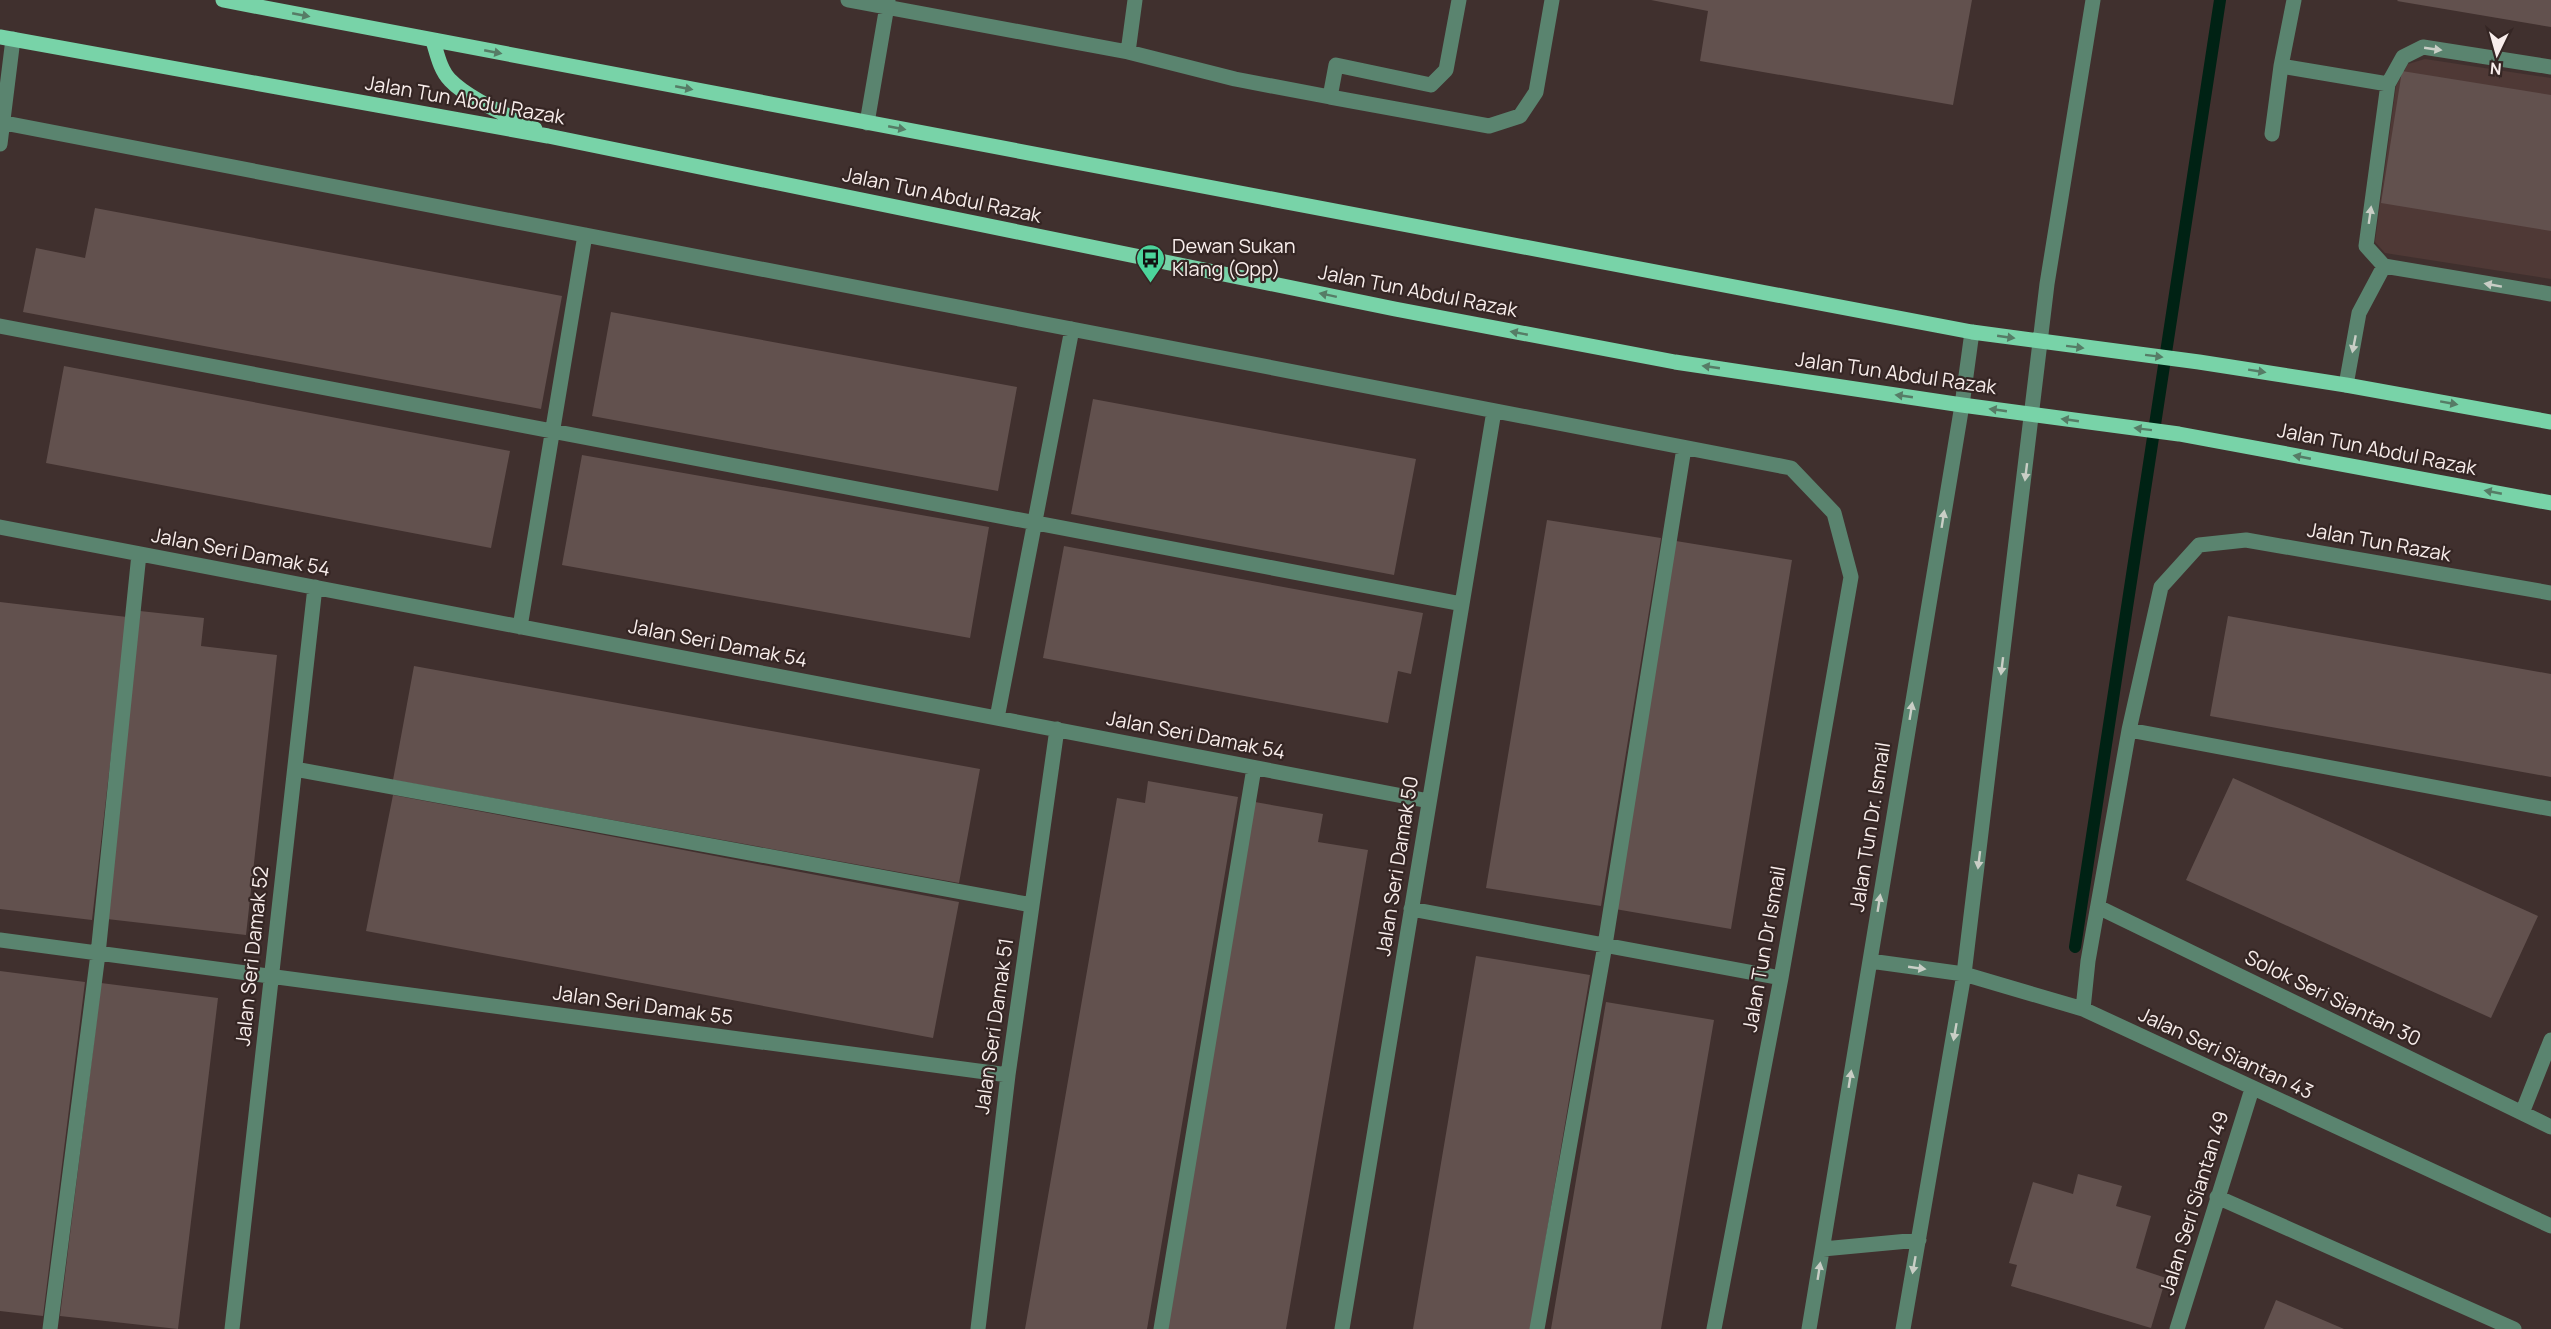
<svg xmlns="http://www.w3.org/2000/svg" width="2551" height="1329" font-family="Manrope,sans-serif">
  <rect width="100%" height="100%" fill="#40302e"/>
  <path fill="#4f3936" d="M2425,59L2551,78V279L2385,253L2375,242L2396,86L2408,64Z"/>
  <g fill="none" stroke-linecap="round" stroke-linejoin="round">
    <path stroke="#002214" stroke-width="12" d="M2075,947L2220,0"/>
  </g>
  <path fill="#62514e" d="M1651,0H1972L1953,105L1700,61L1708,11Z
    M2398,0H2551V27L2397,1Z
    M2402,71L2551,95V231L2381,203Z
    M95,208L562,296L541,409L23,312L36,248L85,258Z
    M611,312L1017,387L998,491L592,416Z
    M64,366L510,451L491,548L46,463Z
    M1093,399L1416,459L1394,575L1071,514Z
    M582,455L989,527L970,638L562,565Z
    M1547,520L1661,538L1601,906L1486,888Z
    M1676,541L1792,560L1731,929L1615,909Z
    M1064,546L1423,613L1411,674L1398,671L1388,723L1043,658Z
    M0,602L127,617L92,920L0,909Z
    M140,611L204,618L201,646L277,655L246,935L107,919Z
    M2228,616L2551,674V777L2210,716Z
    M414,666L980,769L959,883L393,780Z
    M2233,778L2538,916L2491,1018L2186,880Z
    M1148,781L1238,797L1147,1329H1025L1117,798L1145,803Z
    M393,795L959,902L933,1038L366,931Z
    M1255,802L1323,814L1318,842L1368,850L1310,1190L1286,1329H1165Z
    M1476,956L1590,975L1545,1243L1531,1329H1413Z
    M0,971L85,982L43,1316L0,1311Z
    M101,983L218,998L178,1329L60,1316Z
    M1606,1002L1714,1020L1661,1329H1551Z
    M2078,1174L2122,1186L2116,1206L2151,1216L2136,1268L2166,1278L2151,1328L2011,1286L2017,1265L2009,1263L2033,1182L2073,1194Z
    M2276,1300L2330,1323L2344,1329H2264Z"/>
  <g fill="none" stroke-linecap="round" stroke-linejoin="round">
    <path stroke="#5a846f" stroke-width="15" d="M848,0L1128,52L1235,79L1330,97L1336,65L1431,85L1446,70L1459,0
      M1128,52L1135,0
      M2281,66L2388,84
      M1330,97L1489,126L1520,116L1536,92L1552,0
      M0,122L1791,468L1834,513L1851,577L1781,978L1714,1329
      M867,123L888,0
      M2272,134L2281,66L2294,0
      M0,144L13,39
      M2384,266L2366,246L2388,84L2403,57L2423,47L2551,67
      M0,326L1462,604
      M2346,385L2359,313L2384,266L2551,294
      M0,527L1429,801
      M520,627L585,235
      M997,718L1072,329
      M2129,730L2551,809
      M295,769L1032,905
      M2098,907L2551,1127
      M1411,909L1781,978
      M0,940L1008,1075
      M1870,961L1964,974L2083,1009L2551,1226
      M2083,1009L2088,961L2129,730L2161,587L2199,545L2246,540L2551,593
      M2522,1113L2551,1040
      M2217,1197L2514,1329
      M1823,1249L1919,1240
      M50,1329L98,954L139,554
      M232,1329L315,587
      M978,1329L1008,1075L1057,729
      M1161,1329L1254,768
      M1342,1329L1494,411
      M1537,1329L1605,945L1684,448
      M1809,1329L1962,405L1972,332
      M1903,1329L1964,974L2047,284L2093,0
      M2177,1329L2252,1089"/>
    <path stroke="#78d3a8" stroke-width="15" d="M223,0L1972,332L2199,362L2346,385L2551,422
      M0,37L548,136L1395,309L1675,362L1962,405L2179,434L2551,503
      M433,41C437,53 440,70 450,80C469,100 510,116 535,129"/>
  </g>
  <defs><path id="oneway-solid" d="M-6-.8H1V-3.2L6.5 0L1 3.2V.8H-6Z" transform="scale(1.5)"/></defs>
  <g fill="#567c66">
    <use href="#oneway-solid" transform="translate(301 15) rotate(11)"/>
    <use href="#oneway-solid" transform="translate(493 52) rotate(11)"/>
    <use href="#oneway-solid" transform="translate(684 88) rotate(11)"/>
    <use href="#oneway-solid" transform="translate(897 128) rotate(11)"/>
    <use href="#oneway-solid" transform="translate(1328 295) rotate(-168)"/>
    <use href="#oneway-solid" transform="translate(1519 333) rotate(-169)"/>
    <use href="#oneway-solid" transform="translate(2006 337) rotate(8)"/>
    <use href="#oneway-solid" transform="translate(2075 347) rotate(7)"/>
    <use href="#oneway-solid" transform="translate(2154 356) rotate(7)"/>
    <use href="#oneway-solid" transform="translate(1711 367) rotate(-172)"/>
    <use href="#oneway-solid" transform="translate(2257 371) rotate(9)"/>
    <use href="#oneway-solid" transform="translate(1904 396) rotate(-172)"/>
    <use href="#oneway-solid" transform="translate(2449 403) rotate(10)"/>
    <use href="#oneway-solid" transform="translate(1998 410) rotate(-172)"/>
    <use href="#oneway-solid" transform="translate(2070 420) rotate(-172)"/>
    <use href="#oneway-solid" transform="translate(2143 429) rotate(-173)"/>
    <use href="#oneway-solid" transform="translate(2302 457) rotate(-169)"/>
    <use href="#oneway-solid" transform="translate(2493 492) rotate(-169)"/>
  </g>
  <g fill="#c9cec6">
    <use href="#oneway-solid" transform="translate(2433 49) rotate(8)"/>
    <use href="#oneway-solid" transform="translate(2370 215) rotate(-82)"/>
    <use href="#oneway-solid" transform="translate(2493 285) rotate(-170)"/>
    <use href="#oneway-solid" transform="translate(2354 344) rotate(101)"/>
    <use href="#oneway-solid" transform="translate(2026 472) rotate(97)"/>
    <use href="#oneway-solid" transform="translate(1943 519) rotate(-81)"/>
    <use href="#oneway-solid" transform="translate(2002 666) rotate(97)"/>
    <use href="#oneway-solid" transform="translate(1911 711) rotate(-81)"/>
    <use href="#oneway-solid" transform="translate(1979 860) rotate(97)"/>
    <use href="#oneway-solid" transform="translate(1879 903) rotate(-81)"/>
    <use href="#oneway-solid" transform="translate(1917 968) rotate(8)"/>
    <use href="#oneway-solid" transform="translate(1955 1032) rotate(100)"/>
    <use href="#oneway-solid" transform="translate(1850 1079) rotate(-81)"/>
    <use href="#oneway-solid" transform="translate(1914 1265) rotate(100)"/>
    <use href="#oneway-solid" transform="translate(1819 1271) rotate(-81)"/>
  </g>
  <defs>
    <symbol id="bus-pin" viewBox="-11 -11 22 30"><path d="M0 17L-7.5 6A9.5 9.5 0 1 1 7.5 6Z" fill="#4cd49b" stroke="#352624"/><path d="M-5-6H5V4H4V6H2V4H-2V6H-4V4H-5ZM-3.5-4V0h7V-4ZM-3.5 1.2v1.5H-2V1.2ZM2 1.2v1.5H3.5V1.2Z" fill="#111"/></symbol>
  </defs>
  <g fill-rule="evenodd">
    <use href="#bus-pin" x="1134" y="242" width="33" height="45"/>
  </g>
  <g text-anchor="middle" stroke-width="4.5" stroke-linejoin="round" paint-order="stroke">
    <g font-size="20" fill="#f8edeb" stroke="#352624">
      <text transform="translate(465 100) rotate(10)" y="7">Jalan Tun Abdul Razak</text>
      <text transform="translate(942 195) rotate(12)" y="7">Jalan Tun Abdul Razak</text>
      <text transform="translate(1418 291) rotate(11)" y="7">Jalan Tun Abdul Razak</text>
      <text transform="translate(1896 373) rotate(8)" y="7">Jalan Tun Abdul Razak</text>
      <text transform="translate(2377 449) rotate(11)" y="7">Jalan Tun Abdul Razak</text>
      <text transform="translate(2379 542) rotate(10)" y="7">Jalan Tun Razak</text>
      <text transform="translate(241 552) rotate(11)" y="7">Jalan Seri Damak 54</text>
      <text transform="translate(718 643) rotate(11)" y="7">Jalan Seri Damak 54</text>
      <text transform="translate(1196 735) rotate(11)" y="7">Jalan Seri Damak 54</text>
      <text transform="translate(1870 827) rotate(-81)" y="7">Jalan Tun Dr. Ismail</text>
      <text transform="translate(1397 866) rotate(-81)" y="7">Jalan Seri Damak 50</text>
      <text transform="translate(1764 949) rotate(-80)" y="7">Jalan Tun Dr Ismail</text>
      <text transform="translate(252 956) rotate(-84)" y="7">Jalan Seri Damak 52</text>
      <text transform="translate(2333 998) rotate(26)" y="7">Solok Seri Siantan 30</text>
      <text transform="translate(643 1005) rotate(8)" y="7">Jalan Seri Damak 55</text>
      <text transform="translate(994 1026) rotate(-82)" y="7">Jalan Seri Damak 51</text>
      <text transform="translate(2226 1053) rotate(25)" y="7">Jalan Seri Siantan 43</text>
      <text transform="translate(2194 1203) rotate(-73)" y="7">Jalan Seri Siantan 49</text>
    </g>
    <g font-size="20" fill="#f8edeb" stroke="#352624" text-anchor="start">
      <text x="1172" y="253">Dewan Sukan<tspan x="1172" dy="23">Klang (Opp)</tspan></text>
    </g>
  </g>
  <g transform="translate(2497 54) rotate(185)" stroke="#352624" stroke-width="4.5" paint-order="stroke">
  <path d="M0-4.5L10 22L0 15L-10 22Z" fill="#f8edeb"/>
  <text y="-9" font-size="16" font-weight="bold" text-anchor="middle" fill="#f8edeb">N</text>
  </g>
</svg>
